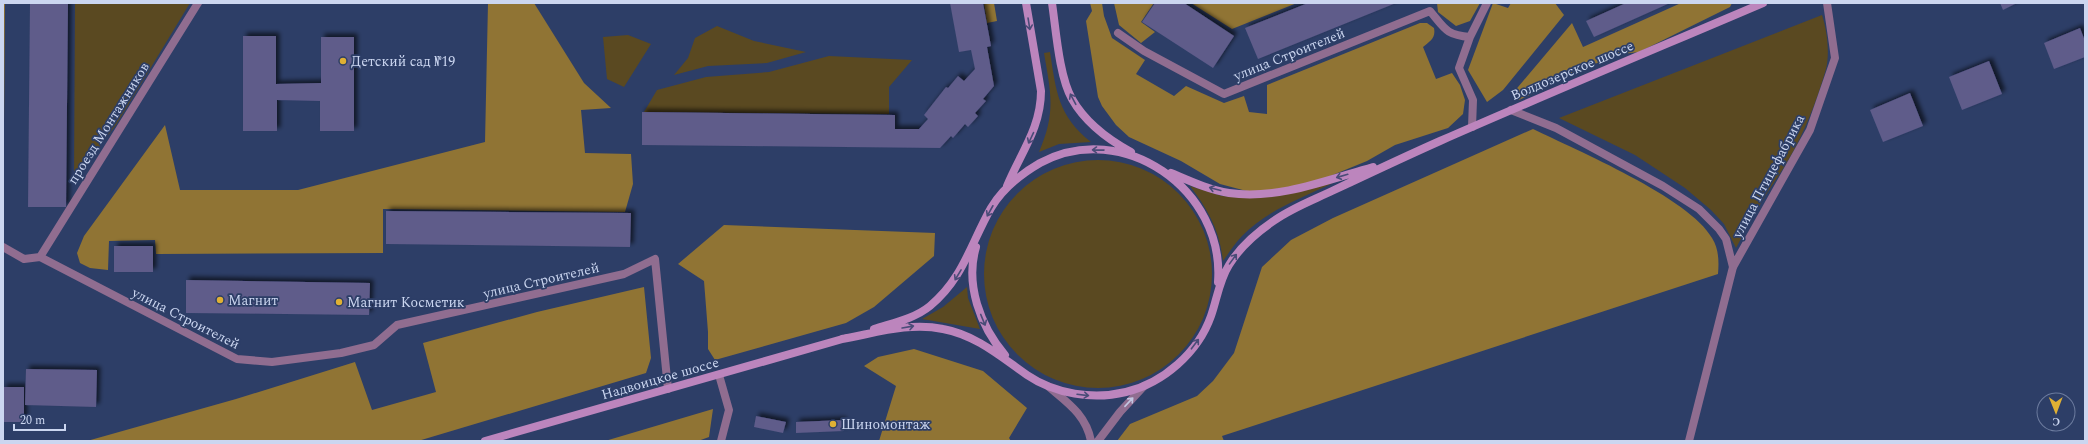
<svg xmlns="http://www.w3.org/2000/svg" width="2088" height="444" font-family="Spectral,serif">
  <defs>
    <filter id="shadow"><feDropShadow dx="3.5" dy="-3.5" stdDeviation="2" flood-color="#0009"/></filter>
  </defs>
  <rect width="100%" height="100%" fill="#2d3e67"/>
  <path fill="#5a4921" d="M75,3H190L116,125L74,180Z
    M1822,15C1827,30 1830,53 1826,69C1817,100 1804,134 1787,162C1779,176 1769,189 1761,203C1752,218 1744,233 1736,248L1724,224L1711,210L1685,188L1635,155L1559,118Z
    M717,26L754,41L806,52L767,63L708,66L674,75L688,58L695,38Z
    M628,35L651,44L624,87L607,79L603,37Z
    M1050,52C1056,91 1058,116 1091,142L1059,144L1039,152C1056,112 1051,94 1044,53Z
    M829,56L912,60L889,87V114L644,112L657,90L706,77L769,72Z
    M984 274a114 114 0 1 1 228 0a114 114 0 1 1-228 0Z
    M1333,183C1301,198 1266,211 1242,236C1234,244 1229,253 1223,261C1220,232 1208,209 1190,186L1222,196L1253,198Z
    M967,287L968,298L980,329L922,319L943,307Z"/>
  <path fill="#907434" d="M3,3H5L4,122H3Z
    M488,3H534L584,83L611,108L581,110L585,153L631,154L633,184L625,212L383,209V253L156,254L155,240L109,241L108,270L90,268L80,263L77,253L84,236L165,125L180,190H298L485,142Z
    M984,3H994L997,21L987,23Z
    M1090,3H1102L1104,16L1112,38L1145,60L1136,74L1174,96L1186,86L1224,103L1244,96L1249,112L1267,114V85L1420,23H1427L1434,28C1436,38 1430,41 1423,47L1436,79L1452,73L1460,85L1465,100L1463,114L1448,128L1395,145L1367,161L1313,183L1254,193L1220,184L1181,161L1129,137L1116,125L1102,106L1098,97L1086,21L1092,11Z
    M1114,3H1154L1141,22L1155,32L1141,43L1119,25Z
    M1191,3H1297L1232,29Z
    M1437,3H1480L1470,21L1456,26L1438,12Z
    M1493,3L1508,8L1511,3H1555L1564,15L1503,90L1487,102L1468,70Z
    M1681,3H1732L1730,7L1639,52L1614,55L1519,100L1513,93L1572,23L1583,47Z
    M1533,129C1576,150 1690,198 1712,238C1719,249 1719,262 1718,274L1222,436L1224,441H1117L1130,424L1197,396L1213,381L1234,353L1262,267L1291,240L1333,218Z
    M724,225L935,233L934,256L874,307L846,323L715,360L708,349V332L704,281L678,264Z
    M644,287L651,358L646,373L418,441H87L236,399L355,362L372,410L436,392L423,343L537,312Z
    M914,349L983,371L1027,408L1009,438L1011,441H879L896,386L864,366L878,357Z
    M713,409L709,437L698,441H605Z"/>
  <path fill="#5e5b8a" filter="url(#shadow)" d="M30,3H68L66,207H28Z
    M950,3H983L991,46L987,47L994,86L983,99L986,101L975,113L978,116L968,127L965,124L953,138L951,136L940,148L642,145V112L895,115V129H919L928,119L924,115L946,87L948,88L958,76L964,81L975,69L971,50L959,52Z
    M1155,3H1184L1234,36L1213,68L1142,22Z
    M1308,3H1396L1258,59L1245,28Z
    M1626,3H1670L1594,37L1586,21Z
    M2000,3H2017L2003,10Z
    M2080,28L2085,41V57L2054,69L2044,43Z
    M243,36H276V84L321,83V37H354V131H320V101L277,100V131H243Z
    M1989,61L2002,94L1962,110L1949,77Z
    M1910,93L1923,126L1883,142L1870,110Z
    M386,211L631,213L630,247L386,244Z
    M114,246H153V272H114Z
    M186,280L370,283L369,315L186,313Z
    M26,369L97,370L96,407L25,405Z
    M3,387H24V422H3Z
    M756,416L786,422L783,433L754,427Z
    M843,420L844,431L796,433V422Z"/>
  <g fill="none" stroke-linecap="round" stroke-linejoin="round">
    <path stroke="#906d90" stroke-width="8" d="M1118,33L1144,51L1224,94L1430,11C1445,29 1446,35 1470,37
      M1511,110L1556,128L1663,186L1699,209L1719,229L1726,239L1733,267
      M1472,127L1473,100L1459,68L1470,37L1487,3
      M3,247L24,259L40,257L237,359L272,362L341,353L374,345L397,325L624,274L655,259L668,389
      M40,257L198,3
      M719,375L729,410L721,441
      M1049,387C1068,403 1086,415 1091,441
      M1098,441L1120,412L1144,386
      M1689,441L1733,267L1810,130L1835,58L1827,3"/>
    <path stroke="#bc85bd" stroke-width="8" d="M1052,3C1056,30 1059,76 1072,99C1085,122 1109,140 1131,152
      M1171,173C1190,181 1209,190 1229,193C1278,200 1327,180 1373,167
      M1007,186C1020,154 1041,128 1041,91L1026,3
      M976,247C965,284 980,326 1005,355
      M874,329C892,323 914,319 930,306C963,279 971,243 991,208C1003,188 1021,174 1040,163C1123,118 1225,190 1218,282
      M842,339C876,333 909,322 943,329C976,335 1001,357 1027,375C1055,394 1093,400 1126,392C1163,383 1198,353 1211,316C1217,299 1219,281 1229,265C1240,247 1257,232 1275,220C1292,208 1313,200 1332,191C1368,174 1404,157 1440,141C1547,94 1655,49 1763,3
      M485,441L846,338"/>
  </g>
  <defs><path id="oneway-shaft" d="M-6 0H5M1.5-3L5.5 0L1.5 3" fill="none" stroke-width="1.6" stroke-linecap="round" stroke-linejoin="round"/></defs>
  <g stroke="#4a4c78">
    <use href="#oneway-shaft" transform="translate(1029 24) rotate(81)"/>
    <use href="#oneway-shaft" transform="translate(1073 99) rotate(-118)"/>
    <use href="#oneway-shaft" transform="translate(1031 138) rotate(115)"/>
    <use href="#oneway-shaft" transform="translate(1098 150) rotate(-179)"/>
    <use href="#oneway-shaft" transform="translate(1342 176) rotate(164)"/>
    <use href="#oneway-shaft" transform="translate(1215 189) rotate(-165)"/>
    <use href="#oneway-shaft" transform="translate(990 211) rotate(119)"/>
    <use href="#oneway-shaft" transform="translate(1233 259) rotate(-54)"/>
    <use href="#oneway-shaft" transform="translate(958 275) rotate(121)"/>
    <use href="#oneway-shaft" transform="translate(983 320) rotate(68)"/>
    <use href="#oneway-shaft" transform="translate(908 327) rotate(-10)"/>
    <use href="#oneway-shaft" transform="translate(1195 344) rotate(-53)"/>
    <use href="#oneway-shaft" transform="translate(1083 395) rotate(7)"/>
  </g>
  <use stroke="#c2c6e2" href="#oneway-shaft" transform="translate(1129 402) rotate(-47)"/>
  <g fill="#e0b034" stroke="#2d3e67" stroke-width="1.5">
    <circle cx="343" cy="61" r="4"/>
    <circle cx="220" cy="300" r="4"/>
    <circle cx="339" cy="302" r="4"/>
    <circle cx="833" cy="424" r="4"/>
  </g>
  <g text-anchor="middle" stroke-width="3.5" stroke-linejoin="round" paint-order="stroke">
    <g font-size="14" fill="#cbd6f0" stroke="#2d3e67">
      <text transform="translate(1289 54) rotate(-22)" y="5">улица Строителей</text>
      <text transform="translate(1572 70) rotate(-23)" y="5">Волдозерское шоссе</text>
      <text transform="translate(108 123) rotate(-58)" y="5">проезд Монтажников</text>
      <text transform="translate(1768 176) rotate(-62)" y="5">улица Птицефабрика</text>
      <text transform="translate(541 280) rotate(-13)" y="5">улица Строителей</text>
      <text transform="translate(186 318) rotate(27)" y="5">улица Строителей</text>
      <text transform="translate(660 378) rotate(-16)" y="5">Надвоицкое шоссе</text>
    </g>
    <g font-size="14" fill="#cbd6f0" stroke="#2d3e67" text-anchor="start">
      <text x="351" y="66">Детский сад №19</text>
      <text x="228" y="305">Магнит</text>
      <text x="347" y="307">Магнит Косметик</text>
      <text x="841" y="429">Шиномонтаж</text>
    </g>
  </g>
  <rect width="2088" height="444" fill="none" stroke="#cbd6f0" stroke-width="8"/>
  <g transform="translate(2056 412) rotate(179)"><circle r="19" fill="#2d3e67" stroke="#6c7b9e"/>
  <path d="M0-3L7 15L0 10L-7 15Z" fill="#e0b034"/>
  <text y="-6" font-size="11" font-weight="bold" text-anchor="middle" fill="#cbd6f0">С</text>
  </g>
  <path d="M14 424v6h51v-6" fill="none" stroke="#cbd6f0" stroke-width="2"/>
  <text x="20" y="424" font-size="12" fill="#cbd6f0" stroke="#2d3e67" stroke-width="3" paint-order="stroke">20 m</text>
</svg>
